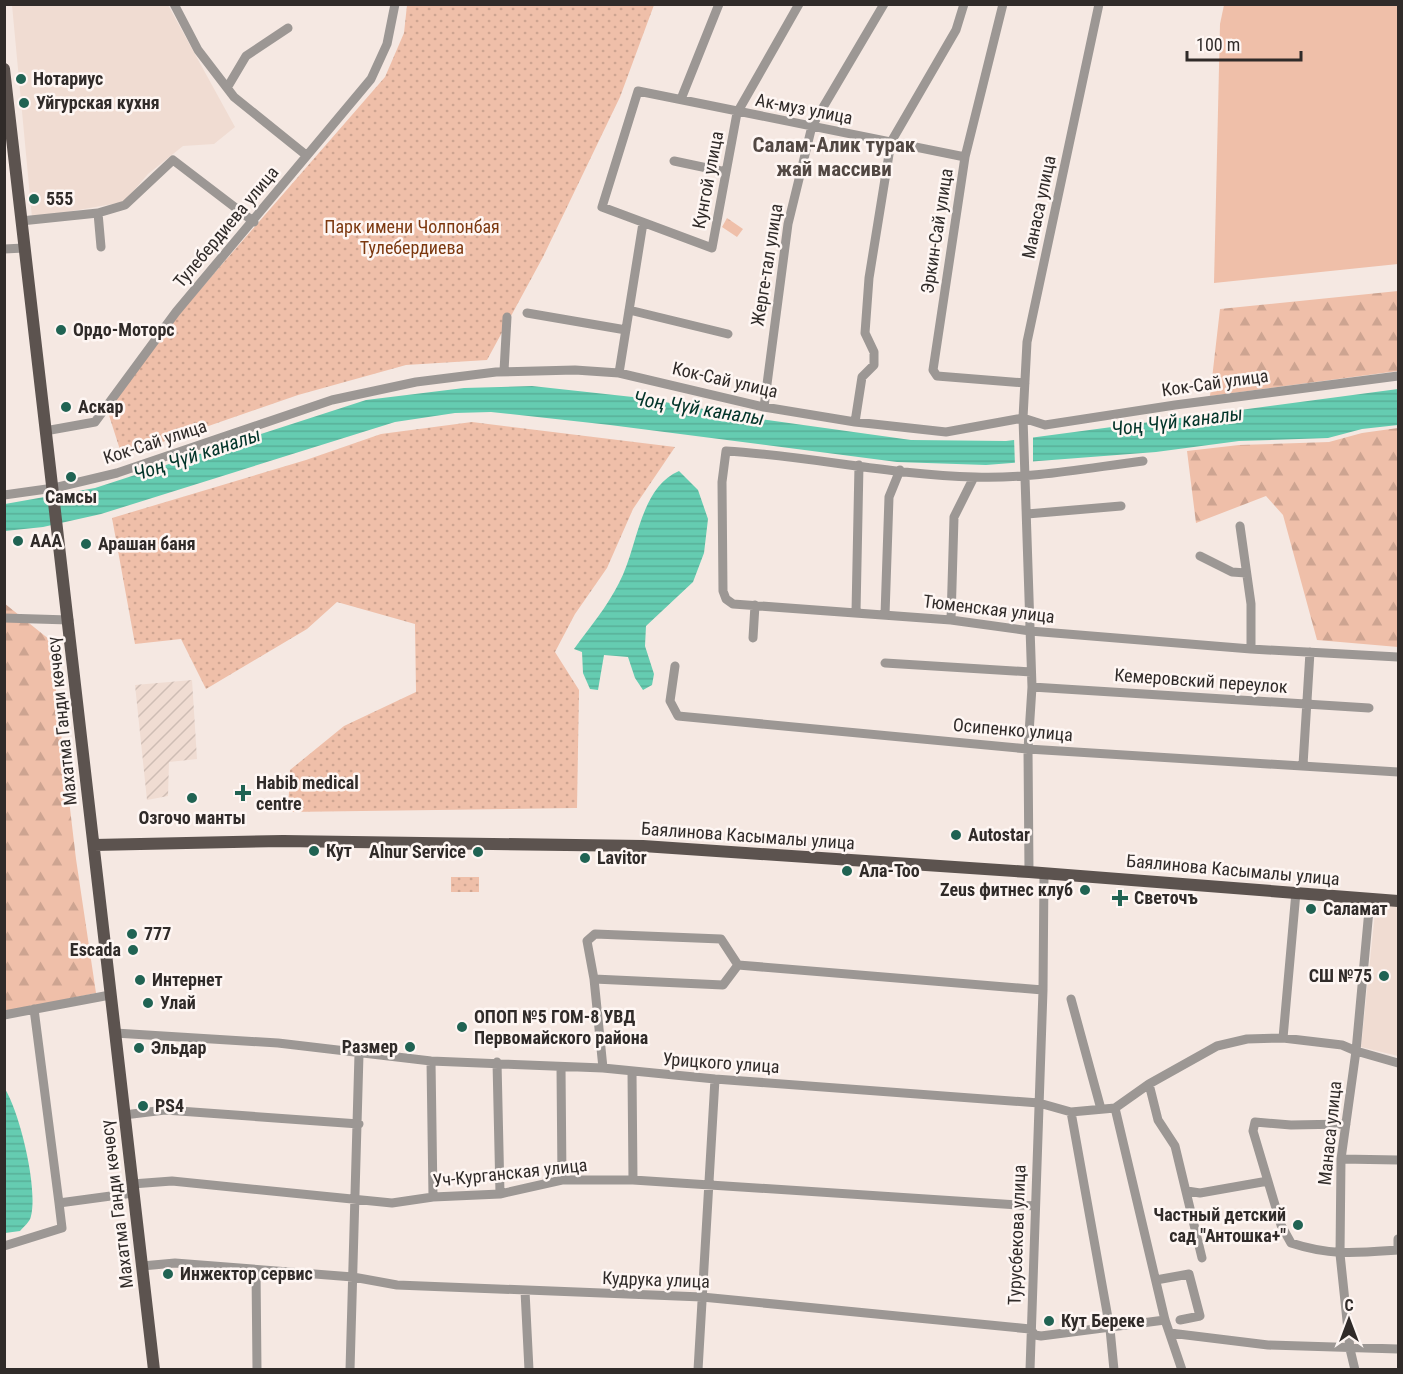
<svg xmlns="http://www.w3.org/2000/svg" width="1403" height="1374" font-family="'Roboto Condensed',sans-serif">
  <defs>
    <pattern id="industrial-furrows" width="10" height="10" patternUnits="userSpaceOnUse" patternTransform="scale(1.5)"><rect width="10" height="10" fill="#f0dcd2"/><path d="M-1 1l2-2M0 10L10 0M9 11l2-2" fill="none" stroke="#cebdb4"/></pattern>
    <pattern id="forest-firs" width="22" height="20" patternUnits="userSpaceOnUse" patternTransform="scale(1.5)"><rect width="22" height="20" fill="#efbfa9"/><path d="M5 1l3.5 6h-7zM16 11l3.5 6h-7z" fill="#cda491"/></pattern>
    <pattern id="park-dots" width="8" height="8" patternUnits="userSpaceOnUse" patternTransform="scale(1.5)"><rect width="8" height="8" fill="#efbfa9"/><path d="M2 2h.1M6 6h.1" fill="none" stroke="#cda491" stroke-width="1.8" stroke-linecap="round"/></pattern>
    <pattern id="water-rules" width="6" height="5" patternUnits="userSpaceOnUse" patternTransform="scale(1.5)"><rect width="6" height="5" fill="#65ccb1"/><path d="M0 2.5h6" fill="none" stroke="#58af98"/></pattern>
  </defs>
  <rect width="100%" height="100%" fill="#f5e8e2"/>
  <path fill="#f0dcd2" d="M12,5H168L235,127L214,144L183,146L148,174L124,202L32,218Z
    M1376,903L1398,905V1056L1361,1047Z"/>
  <path fill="url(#industrial-furrows)" d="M192,680L197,759L169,762L168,796L147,800L135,685Z"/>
  <path fill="#efbfa9" d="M1224,5H1398V264L1214,283L1220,24Z"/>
  <path fill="url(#forest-firs)" d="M727,218L743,229L737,237L722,227Z
    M1398,291V371L1210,396L1220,309Z
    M1398,428V647L1317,640L1283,515L1266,496L1196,523L1187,451L1239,445L1329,442L1362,433Z
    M4,603L50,640L76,859L96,993L5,1012Z"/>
  <path fill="url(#park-dots)" d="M407,5H654L620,97L543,257L487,360L406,365L298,395L122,456L107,409L171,323L385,77L404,33Z
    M472,422L675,447L633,509L607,568L575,614L555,652L579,690L577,808L288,812L290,770L344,726L416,692L415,624L337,602L307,629L206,689L181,639L135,644L112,518L306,460L381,434Z
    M451,877H479V892H451Z"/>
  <path fill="url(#water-rules)" d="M532,386L642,398L760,419L911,440L1006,441L1398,389V425L1362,429L1328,438L1239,441L1156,452L986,465L897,462L610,425L491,412L455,413L395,422L101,514L43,527L5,531V504L95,488L366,400L464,388Z
    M679,471L698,490L708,519L704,553L693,582L646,626L645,646L654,674L652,685L643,690L635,678L628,657L604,655L598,690L590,689L583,673L582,652L574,649C590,627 607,607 619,583C638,548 639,488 679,471Z
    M5,1089C20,1113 38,1188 31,1216C30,1222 24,1226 20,1231L5,1233Z"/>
  <path fill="#f5e8e2" d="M1033,434V465L1015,466L1014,437Z"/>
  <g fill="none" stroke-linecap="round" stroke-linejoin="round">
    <path stroke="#9c9794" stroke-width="9" d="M174,4L198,50L234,97L306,155
      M799,4L737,113L712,248L602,207L638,91L965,157
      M1003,4L965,157L933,370L937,376L1025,383
      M227,88L246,56L288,28
      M681,99L719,4
      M674,161L726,172
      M98,213L125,205L173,160L254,222
      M21,221L98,213L101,247
      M4,249L24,248
      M629,310L728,334
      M527,313L626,330
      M504,371L507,317
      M619,373L643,223
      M764,407L788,224L812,126L884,4
      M855,422L862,377L874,365V352L865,333L869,278L891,142L956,30L964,4
      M45,431L95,422L176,312L371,79L387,44L395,4
      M1143,461C1087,468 1031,479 975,477C892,475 809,456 726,451L722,482L723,591L726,599L733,604L951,620L1030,631L1251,649L1398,657
      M4,495L54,488L117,473L332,400L416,382L496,372L575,370L619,373L764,407L855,422L946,432L1023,418L1045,425L1175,405L1398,376
      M1027,514L1121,506
      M1240,526L1251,604V649
      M1200,556L1232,572L1246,573
      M856,612L859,465
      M885,615L889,497L900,470
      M4,618L69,620
      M951,620L954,517L974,477
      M753,638L755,605
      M885,663L1031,672
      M675,666L670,701L678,716L1028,749L1398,772
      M1032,687L1369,708
      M1303,765L1310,652
      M1029,872L1028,749L1032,687L1023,418L1027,342L1099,4
      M595,934L721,939L738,965L723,985L594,979L587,941Z
      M738,965L1043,990
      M594,979L603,1068
      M1071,999L1101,1109
      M34,1009L59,1203L133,1193
      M4,1015L110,995
      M115,1033L278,1043L431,1061L603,1068L715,1079L1039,1103L1071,1112L1115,1108L1165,1320L1182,1370
      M1283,1038L1296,892
      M431,1061L433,1197
      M497,1062L500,1194
      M561,1067L562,1180
      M632,1072L633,1180
      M1149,1084L1158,1120L1175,1146L1202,1258
      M1115,1108L1149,1084L1217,1046L1247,1039L1283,1038L1342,1045L1356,1051L1398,1063
      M1071,1112L1110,1329L1114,1370
      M124,1115L165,1110L359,1124
      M1346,1124L1291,1125L1255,1122L1253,1131L1281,1225L1291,1243C1331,1256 1357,1253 1398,1250V1239
      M1341,1159L1398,1160
      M132,1184L172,1181L392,1203L433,1197L500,1194L562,1180H633L1035,1206
      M1187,1191L1200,1193L1268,1181
      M4,1246L62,1228L59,1203
      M142,1266L175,1263L353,1277L397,1285L702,1297L1030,1329L1035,1335L1041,1336L1165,1320
      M256,1270L257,1370
      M1156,1280L1189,1274L1200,1316L1180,1320
      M525,1291L529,1370
      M1170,1333L1268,1345L1398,1349
      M350,1370L359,1054
      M698,1370L715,1079
      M1030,1370L1043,990L1044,873
      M1355,1370L1350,1349L1340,1254L1341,1159L1356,1051L1370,899"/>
    <path stroke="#5c534f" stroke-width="12" d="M4,69L154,1370
      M94,845L283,841L643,846L1029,872L1398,901"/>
  </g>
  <g fill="#206353" stroke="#fef6f3" stroke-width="2">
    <circle cx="21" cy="79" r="6"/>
    <circle cx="24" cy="103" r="6"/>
    <circle cx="34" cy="199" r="6"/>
    <circle cx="61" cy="330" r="6"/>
    <circle cx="66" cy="407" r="6"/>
    <circle cx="71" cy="477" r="6"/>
    <circle cx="18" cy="541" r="6"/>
    <circle cx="86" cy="544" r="6"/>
    <path d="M240 784h6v6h6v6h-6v6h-6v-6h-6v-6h6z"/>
    <circle cx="192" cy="798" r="6"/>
    <circle cx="956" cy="835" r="6"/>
    <circle cx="314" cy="851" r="6"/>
    <circle cx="478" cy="852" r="6"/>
    <circle cx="585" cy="858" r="6"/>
    <circle cx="847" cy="871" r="6"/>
    <circle cx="1085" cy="890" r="6"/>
    <path d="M1117 889h6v6h6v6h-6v6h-6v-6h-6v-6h6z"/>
    <circle cx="1311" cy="909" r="6"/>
    <circle cx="132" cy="934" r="6"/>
    <circle cx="133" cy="950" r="6"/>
    <circle cx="1384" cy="976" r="6"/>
    <circle cx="140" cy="980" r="6"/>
    <circle cx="148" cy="1003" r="6"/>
    <circle cx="462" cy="1027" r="6"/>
    <circle cx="410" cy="1047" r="6"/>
    <circle cx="139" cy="1048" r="6"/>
    <circle cx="143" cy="1106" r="6"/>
    <circle cx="1298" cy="1225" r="6"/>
    <circle cx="168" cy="1274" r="6"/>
    <circle cx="1049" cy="1321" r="6"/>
  </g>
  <g text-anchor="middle" stroke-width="5" stroke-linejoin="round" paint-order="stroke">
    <g font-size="18" font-weight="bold" fill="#302b29" stroke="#fef6f3" text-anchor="start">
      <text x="33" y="85">Нотариус</text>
      <text x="36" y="109">Уйгурская кухня</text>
      <text x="46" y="205">555</text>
      <text x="73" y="336">Ордо-Моторс</text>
      <text x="78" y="413">Аскар</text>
      <text x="71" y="503" text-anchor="middle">Самсы</text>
      <text x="30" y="547">ААА</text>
      <text x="98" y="550">Арашан баня</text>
      <text x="256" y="789">Habib medical<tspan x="256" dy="21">centre</tspan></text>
      <text x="192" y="824" text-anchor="middle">Озгочо манты</text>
      <text x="968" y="841">Autostar</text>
      <text x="326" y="857">Кут</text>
      <text x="466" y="858" text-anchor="end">Alnur Service</text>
      <text x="597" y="864">Lavitor</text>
      <text x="859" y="877">Ала-Тоо</text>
      <text x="1073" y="896" text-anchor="end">Zeus фитнес клуб</text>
      <text x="1134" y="904">Светочъ</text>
      <text x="1323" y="915">Саламат</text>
      <text x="144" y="940">777</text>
      <text x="121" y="956" text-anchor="end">Escada</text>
      <text x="1372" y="982" text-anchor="end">СШ №75</text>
      <text x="152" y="986">Интернет</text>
      <text x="160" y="1009">Улай</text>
      <text x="474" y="1023">ОПОП №5 ГОМ-8 УВД<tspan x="474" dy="21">Первомайского района</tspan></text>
      <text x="398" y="1053" text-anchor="end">Размер</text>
      <text x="151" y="1054">Эльдар</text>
      <text x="155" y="1112">PS4</text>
      <text x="1286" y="1221" text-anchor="end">Частный детский<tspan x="1286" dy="21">сад "Антошка+"</tspan></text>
      <text x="180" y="1280">Инжектор сервис</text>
      <text x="1061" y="1327">Кут Береке</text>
    </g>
    <g font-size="18" fill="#302b29" stroke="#fef6f3">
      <text transform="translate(804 109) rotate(11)" y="6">Ак-муз улица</text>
      <text transform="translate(708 180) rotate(-79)" y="6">Кунгой улица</text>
      <text transform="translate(1039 207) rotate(-78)" y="6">Манаса улица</text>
      <text transform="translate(226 227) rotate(-50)" y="6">Тулебердиева улица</text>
      <text transform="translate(937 231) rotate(-81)" y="6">Эркин-Сай улица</text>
      <text transform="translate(767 265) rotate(-81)" y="6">Жерге-тал улица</text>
      <text transform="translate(725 380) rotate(13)" y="6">Кок-Сай улица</text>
      <text transform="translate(1215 383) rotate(-8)" y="6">Кок-Сай улица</text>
      <text transform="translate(155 442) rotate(-18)" y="6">Кок-Сай улица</text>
      <text transform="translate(989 609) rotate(7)" y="6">Тюменская улица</text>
      <text transform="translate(1201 681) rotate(4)" y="6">Кемеровский переулок</text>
      <text transform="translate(62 721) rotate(-96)" y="6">Махатма Ганди көчөсү</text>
      <text transform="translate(1013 730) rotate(5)" y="6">Осипенко улица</text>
      <text transform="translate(748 836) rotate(4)" y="6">Баялинова Касымалы улица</text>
      <text transform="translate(1233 870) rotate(5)" y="6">Баялинова Касымалы улица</text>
      <text transform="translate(721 1063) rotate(4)" y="6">Урицкого улица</text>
      <text transform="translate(1330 1133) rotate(-84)" y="6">Манаса улица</text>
      <text transform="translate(510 1173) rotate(-6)" y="6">Уч-Курганская улица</text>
      <text transform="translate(117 1204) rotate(-97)" y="6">Махатма Ганди көчөсү</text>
      <text transform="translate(1017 1235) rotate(-88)" y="6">Турусбекова улица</text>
      <text transform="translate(656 1280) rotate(2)" y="6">Кудрука улица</text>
    </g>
    <g font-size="18" fill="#7c380f" stroke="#fef6f3">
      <text x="412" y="233">Парк имени Чолпонбая<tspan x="412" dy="21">Тулебердиева</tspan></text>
    </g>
    <g font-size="20" font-style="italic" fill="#023429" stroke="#fef6f3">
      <text transform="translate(699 408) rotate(9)" y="7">Чоң Чүй каналы</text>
      <text transform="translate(1177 421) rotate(-7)" y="7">Чоң Чүй каналы</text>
      <text transform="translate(197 454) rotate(-18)" y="7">Чоң Чүй каналы</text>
    </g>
    <g font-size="21" font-weight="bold" fill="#524843" stroke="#fef6f3">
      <text x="834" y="152">Салам-Алик турак<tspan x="834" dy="24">жай массиви</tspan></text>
    </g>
  </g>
  <rect width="1403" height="1374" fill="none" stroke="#302b29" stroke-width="12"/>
  <g transform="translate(1349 1320)" stroke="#fef6f3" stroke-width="4.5" paint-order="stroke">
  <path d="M0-4.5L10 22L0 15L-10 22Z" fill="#302b29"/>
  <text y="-9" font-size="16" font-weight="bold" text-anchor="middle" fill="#302b29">С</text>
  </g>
  <path d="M1187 51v9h114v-9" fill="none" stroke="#302b29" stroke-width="3"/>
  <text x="1196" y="51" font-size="18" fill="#302b29" stroke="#fef6f3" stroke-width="4.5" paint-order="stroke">100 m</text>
</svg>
